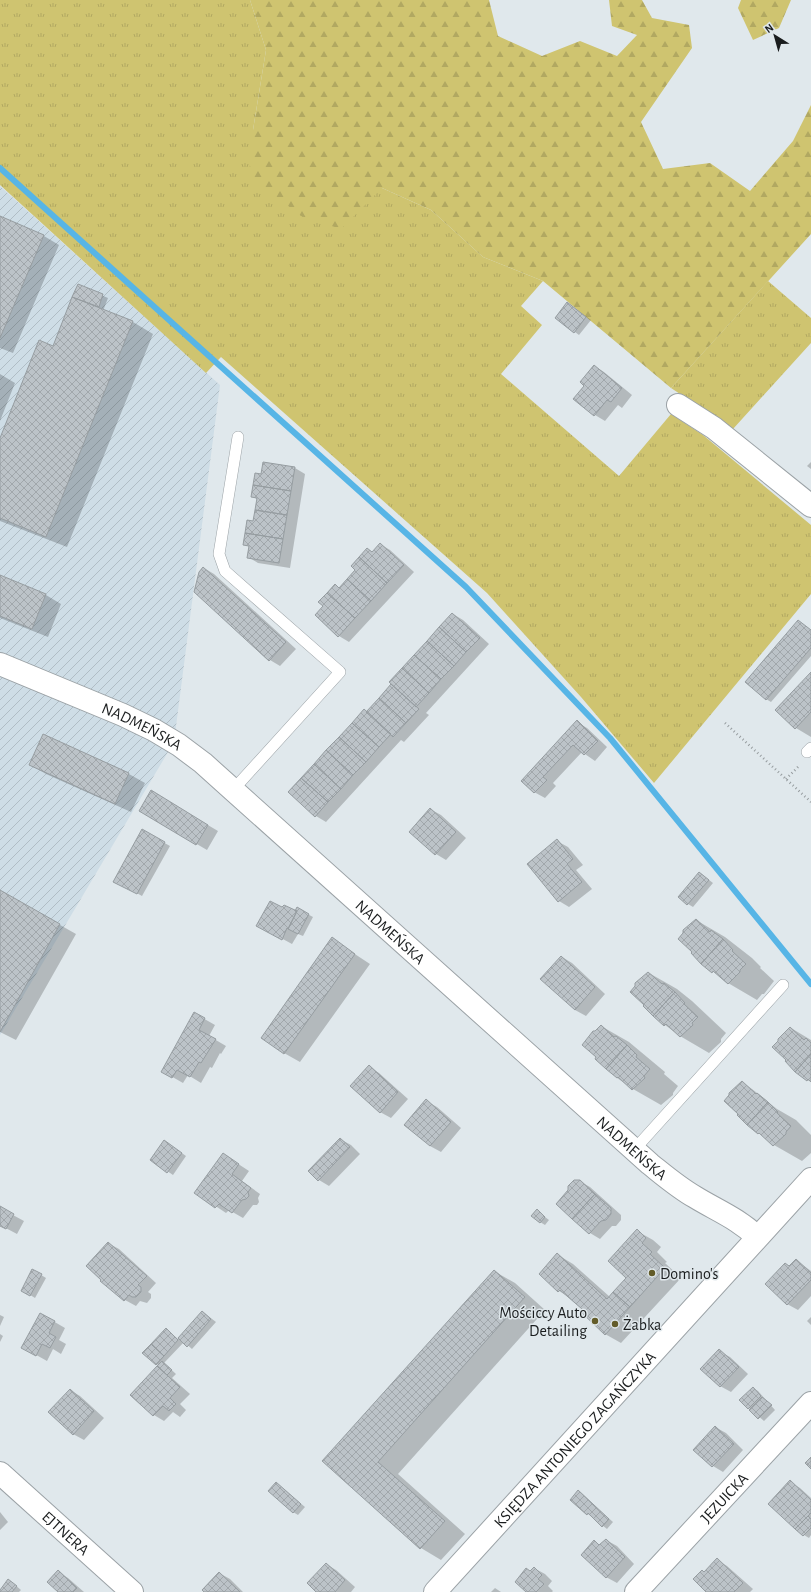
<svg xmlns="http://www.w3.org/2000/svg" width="811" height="1592" font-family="'Alegreya Sans',sans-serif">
  <defs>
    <pattern id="industrial-furrows" width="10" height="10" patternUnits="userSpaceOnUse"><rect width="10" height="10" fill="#cedde6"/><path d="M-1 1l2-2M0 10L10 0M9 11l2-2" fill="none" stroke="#b0bdc5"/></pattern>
    <pattern id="grass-tufts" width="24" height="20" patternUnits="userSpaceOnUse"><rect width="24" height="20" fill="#cfc470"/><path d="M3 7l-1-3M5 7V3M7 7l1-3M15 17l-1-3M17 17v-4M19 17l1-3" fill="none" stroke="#b1a861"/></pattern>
    <pattern id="forest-firs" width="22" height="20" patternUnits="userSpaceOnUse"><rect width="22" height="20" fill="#cfc470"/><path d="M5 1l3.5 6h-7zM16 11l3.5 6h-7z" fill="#b1a861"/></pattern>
    <pattern id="building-cross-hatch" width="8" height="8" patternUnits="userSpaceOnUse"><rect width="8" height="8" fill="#bcc3c8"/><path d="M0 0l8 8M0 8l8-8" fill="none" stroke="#a1a7ab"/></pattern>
  </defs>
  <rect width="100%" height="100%" fill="#e0e8ec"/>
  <path fill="url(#industrial-furrows)" d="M0,186L220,385L174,742L0,1035Z"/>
  <path fill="url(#grass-tufts)" d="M0,0H250L266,50L253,130L431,210L483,257L543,281L521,306L542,325L501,374L619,476L671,414L703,435L811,525V594L654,783L581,697L487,593L221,357L206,373L0,185Z
    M768,281L811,318V343L733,429L671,388Z"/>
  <path fill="url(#forest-firs)" d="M250,0H489L498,36L542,56L580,41L617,56L637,35L612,26L609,0H642L652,18L689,25L692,48L641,122L663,169L710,163L750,191L793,141L811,105V234L671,388L543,281L483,257L431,210L382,188L341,229L301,216L249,175L253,130L266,50Z
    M741,0H791L779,28L753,40L738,8Z"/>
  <path fill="#0003" d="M0,217L44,236L59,245L13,353L0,348Z
    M78,285L108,298L103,311L133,322L153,334L67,547L0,521V440L54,347Z
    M568,303L591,320L579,335L556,318Z
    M594,366L604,372L632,395L622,408L618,405L605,421L595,415L585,385Z
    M0,374L15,383L0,421Z
    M811,462V469L807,466Z
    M264,463L295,468L305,474L290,568L258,563L248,557L250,547L244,544L254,522L258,500L252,496L262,475Z
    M380,544L390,550L414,572L349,642L339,636L335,585L340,588L357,570L367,549L373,552Z
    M204,568L214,574L296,649L280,666L270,660Z
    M0,576L46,595L61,604L48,637L0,618Z
    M453,614L463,620L489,644L426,713L429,715L404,742L401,740L326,822L316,816L368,712Z
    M799,621L811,630V656L771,702L766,699Z
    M811,673V737L796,728L777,710Z
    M577,722L587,728L607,747L595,761L582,752L553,783L556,786L545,798L534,792L522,781Z
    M44,735L129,774L145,783L131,812L46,774L31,765Z
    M162,798L218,831L207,850L140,811Z
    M430,809L441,815L466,838L446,860L436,854L410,832Z
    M143,831L170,846L142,896L115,881Z
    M557,841L568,847L583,865L576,870L592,889L569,907L559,901Z
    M700,873L713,883L693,907L688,904Z
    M0,891L76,934L16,1040L0,1032Z
    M298,909L313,917L303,936L298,934L292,944L268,931L296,912Z
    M696,920L725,937L752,958L761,967L760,968L774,981L764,994H762L757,1000L728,983L703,963L679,939Z
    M332,939L370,964L300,1062L284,1053Z
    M562,957L572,963L605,994L586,1016L575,1010Z
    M649,973L677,989L692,1001L726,1033L721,1039V1042L709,1053L680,1036L665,1025L646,1004Z
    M194,1013L215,1025L209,1036L226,1046L221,1054L220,1053L212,1068L210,1067L201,1083L188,1075L183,1083L162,1071Z
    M601,1026L629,1042L665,1072L664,1074L678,1086L673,1093V1095L661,1105L633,1089L617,1078Z
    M791,1028L811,1040V1082L807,1080Z
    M369,1067L379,1073L408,1099L391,1118L380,1112Z
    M742,1082L752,1089L777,1109L796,1120L811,1135V1153L802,1161L774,1145L739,1114Z
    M426,1101L437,1107L461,1128L441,1152L430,1146Z
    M340,1139L351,1145L360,1154L329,1186L319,1180L309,1171Z
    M169,1144L186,1156L173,1175L151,1160Z
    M223,1154L249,1171L242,1181L260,1194L258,1198L259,1202L257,1205H253L243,1218L229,1210L226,1213L196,1193Z
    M579,1181L590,1187L621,1215V1220L616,1226H612L600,1239L590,1233Z
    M0,1208L24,1221L17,1234L0,1225Z
    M537,1211L549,1220L545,1225L540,1222Z
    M637,1231L653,1240L661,1247L657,1252L667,1262L665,1263L681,1278L621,1343L605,1334L583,1309L572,1299L559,1291L558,1255L573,1264L610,1297L628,1278Z
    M108,1243L119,1249L156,1283L148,1292L151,1294V1298L147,1303L140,1301L136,1306L125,1300L102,1281Z
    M796,1260L811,1271V1296L798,1310L787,1304L785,1264L790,1266Z
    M33,1270L46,1278L35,1298L22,1290Z
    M494,1271L515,1283L545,1310L398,1474L465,1534L441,1560L421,1548L324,1461Z
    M203,1312L216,1322L192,1349L184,1342L164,1363L176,1374L172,1378L190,1394L180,1404L186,1410L180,1417L173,1412L164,1421L154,1415L132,1395L159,1365L156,1364L166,1329L178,1339Z
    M41,1314L65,1328L59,1340L66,1344L61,1354L53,1349L47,1361L22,1347Z
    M0,1315L4,1317L0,1326Z
    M811,1317V1325L807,1321Z
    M0,1334L3,1336L0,1342Z
    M719,1351L730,1357L748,1374L731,1392L720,1386Z
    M753,1388L758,1391L775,1410L776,1409L764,1421L749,1408Z
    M70,1390L80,1396L104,1418L84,1440L73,1434Z
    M715,1427L726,1433L743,1450L723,1472L713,1466Z
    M790,1482L800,1488L811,1498V1535L809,1538L804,1535Z
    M276,1483L305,1507L298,1515L293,1512Z
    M579,1492L613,1522L607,1529L588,1514L571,1500Z
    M0,1512L8,1522L0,1530Z
    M606,1540L617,1546L634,1564L617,1583L606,1577L594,1542L601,1545Z
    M717,1560L727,1566L753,1589L750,1592H708L705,1573Z
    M326,1564L336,1570L355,1587L351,1592H318Z
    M534,1568L545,1574L552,1581L548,1586L553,1591L552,1592H527L531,1572Z
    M58,1572L68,1578L84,1592H59Z
    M219,1573L230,1579L243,1592H205Z
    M14,1584L21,1590L19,1592H0Z
    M495,1588L501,1592H491Z"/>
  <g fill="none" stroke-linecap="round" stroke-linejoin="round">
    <path stroke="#57b5e6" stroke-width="6" d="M0,168L466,587L610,738L811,984"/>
  </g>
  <path fill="url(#building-cross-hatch)" stroke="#969da1" d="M0,216L44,235L0,338Z
    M78,284L103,294L99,307L72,297Z
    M72,297L133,321L46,537L0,518V438L39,340L53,346Z
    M567,302L586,317L574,333L555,318Z
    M594,365L622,388L611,402L607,400L594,416L573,399L584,386L580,382Z
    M263,462L295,467L291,491L253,485L255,473L261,474Z
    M253,485L291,491L287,515L255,510L257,498L251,497Z
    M255,510L287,515L283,539L245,533L247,520L253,521Z
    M245,533L283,539L279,563L247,558L249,546L243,545Z
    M380,543L404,565L387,583L359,557L367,548L372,552Z
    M359,557L387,583L371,601L347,579L355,570L351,566Z
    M203,567L286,642L269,661L194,592L199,572Z
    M0,575L46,594L32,629L0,616Z
    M347,579L371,601L355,618L327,593L335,584L339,588Z
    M327,593L355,618L338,637L315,615L323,606L318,602Z
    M452,613L480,638L466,652L439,627Z
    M798,620L811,630V648L766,700L745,682Z
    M439,627L466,652L454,666L427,641Z
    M427,641L454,666L441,679L414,655Z
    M414,655L441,679L429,693L402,668Z
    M402,668L429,693L416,707L389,682Z
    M811,672V712L795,729L775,710Z
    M391,684L419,709L406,723L379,698Z
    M379,698L406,723L393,737L366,712Z
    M364,709L391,734L379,747L352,723Z
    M577,720L598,741L584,755L573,745L543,777L547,780L534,793L521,781Z
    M352,723L379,747L366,762L339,737Z
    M43,734L129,773L115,804L29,765Z
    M339,737L366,762L353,775L326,750Z
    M326,750L353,775L341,789L314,764Z
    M314,764L341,789L328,802L301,778Z
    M301,778L328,802L315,817L288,792Z
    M151,790L208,825L196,845L139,811Z
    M430,808L456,832L435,855L409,832Z
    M142,829L165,842L137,894L113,882Z
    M557,839L573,859L567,864L582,882L558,902L527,864Z
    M699,872L709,880L687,905L678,897Z
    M0,890L60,924L0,1032Z
    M270,901L282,907L284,905L297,911L288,929L287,928L282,940L256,926Z
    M297,907L309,914L298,934L288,929L297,911H295Z
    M696,919L710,932L711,930L723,939L701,964L691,953L692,952L678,939L683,933V930Z
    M332,937L355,954L284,1054L261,1038Z
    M723,939L733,950L732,951L746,964L740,970V972L728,984L713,971L712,973L701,964Z
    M561,956L595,987L575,1010L540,979Z
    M648,972L662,984L664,983L675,992L653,1016L643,1006L644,1005L630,992L635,986V983Z
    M675,992L685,1003L684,1004L698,1017L692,1023L693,1025L680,1037L666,1024L664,1026L653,1016Z
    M194,1012L205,1018L199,1030L216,1039L201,1063L199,1062L190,1077L177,1070L172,1078L161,1072Z
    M601,1025L614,1037L616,1036L627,1045L606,1069L595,1059L596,1057L582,1045L593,1031H595Z
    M790,1027L804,1040L806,1038L811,1043V1054L795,1072L785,1061L786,1060L772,1047L778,1041V1039Z
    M627,1045L637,1055L636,1057L650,1069L644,1076L645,1078L632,1090L618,1077L617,1078L606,1069Z
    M811,1054V1082L808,1079L807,1081L795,1072Z
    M369,1065L398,1092L380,1113L350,1086Z
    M742,1081L756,1094L757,1093L768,1102L747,1125L737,1115L738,1114L724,1101L729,1095V1093Z
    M426,1099L451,1122L430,1146L404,1125Z
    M768,1102L778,1112L777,1113L791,1126L786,1132V1134L773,1146L759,1133L758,1134L747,1125Z
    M340,1138L350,1147L318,1181L308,1171Z
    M164,1140L182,1153L167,1173L150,1160Z
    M223,1153L239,1164L232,1174L251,1188L248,1192L249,1196L246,1199L242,1200L232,1213L219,1204L215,1208L194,1193Z
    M574,1180H580L595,1194L572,1219L556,1204L568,1190V1186Z
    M595,1194L611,1208V1214L606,1220L601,1221L589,1234L572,1219Z
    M0,1206L14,1214L6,1229L0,1226Z
    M537,1209L545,1217L540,1223L531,1216Z
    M637,1229L646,1238L642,1243L652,1252L650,1254L665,1268L630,1307L613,1292L626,1278L608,1261Z
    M108,1242L147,1276L138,1285L141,1287V1292L136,1297H132L129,1295L124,1301L100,1281L101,1280L86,1266Z
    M557,1253L607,1299L613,1292L630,1307L605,1335L580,1311L582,1309L560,1290L558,1292L539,1274Z
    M796,1259L811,1273V1280L787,1305L765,1284L785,1263L789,1266Z
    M32,1269L42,1274L30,1296L21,1291Z
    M494,1270L525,1297L378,1462L445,1521L420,1549L322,1461Z
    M202,1311L211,1319L187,1347L178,1338Z
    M40,1313L55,1321L49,1333L56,1337L50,1348L42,1344L36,1356L21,1348Z
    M166,1328L178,1340L164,1356L151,1344Z
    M151,1344L164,1356L156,1365L142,1353Z
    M719,1349L739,1367L720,1387L700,1369Z
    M162,1361L172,1370L167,1375L157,1366Z
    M157,1366L180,1387L170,1398L176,1404L169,1411L163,1406L153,1416L130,1395Z
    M753,1387L761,1396L748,1409L739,1400Z
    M70,1389L94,1411L73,1435L48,1412Z
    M762,1397L772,1405L758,1419L749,1410Z
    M715,1426L734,1444L712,1467L693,1450Z
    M811,1457V1469L805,1463Z
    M790,1480L811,1500V1513L795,1529L768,1504Z
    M276,1482L301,1504L293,1513L268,1491Z
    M578,1490L609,1519L602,1527L588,1513L587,1515L570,1500Z
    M808,1516L811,1519V1528L803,1536L795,1529Z
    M606,1539L625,1557L606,1578L581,1555L594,1540L599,1545Z
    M717,1558L743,1583L734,1592H706L693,1579L702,1570L704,1572Z
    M326,1563L345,1580L335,1592H316L307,1583Z
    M534,1567L542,1575L538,1579L544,1584L536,1592H526L515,1582L526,1568L530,1571Z
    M58,1570L77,1588L73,1592H58L47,1582Z
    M219,1572L240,1592H204L202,1590Z
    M8,1579L17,1586L12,1592H0V1590Z"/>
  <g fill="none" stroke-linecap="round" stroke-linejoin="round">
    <defs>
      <path id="service" d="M807,752L811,748
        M233,790L340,672L225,571L219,554L238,437
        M634,1150L783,985"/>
      <g id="minor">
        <path d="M678,405L714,428L811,506"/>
        <path id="s1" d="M0,664L123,715L154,730L179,745L203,763L233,790L650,1164C665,1176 679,1188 695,1197C716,1210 739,1219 757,1237"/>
        <path id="s2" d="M0,1473L132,1592"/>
        <path id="s3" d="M636,1592L811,1403"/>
      </g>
      <g id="tertiary">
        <path id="s4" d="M435,1592L811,1179"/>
      </g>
    </defs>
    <use href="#service" stroke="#9ba2a6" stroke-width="12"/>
    <use href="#minor" stroke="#9ba2a6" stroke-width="24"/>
    <use href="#tertiary" stroke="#9ba2a6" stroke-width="24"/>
    <path stroke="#969c9f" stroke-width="2.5" stroke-dasharray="1 3" stroke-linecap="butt" d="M725,723L811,802
      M786,779L800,765"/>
    <use href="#service" stroke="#fff" stroke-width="11"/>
    <use href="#minor" stroke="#fff" stroke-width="22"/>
    <use href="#tertiary" stroke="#fff" stroke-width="22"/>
  </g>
  <g fill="#635c29" stroke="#e0e8ec" stroke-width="1.5">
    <circle cx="652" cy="1273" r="4"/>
    <circle cx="595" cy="1321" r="4"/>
    <circle cx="615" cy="1324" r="4"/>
  </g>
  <g text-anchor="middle" stroke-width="3" stroke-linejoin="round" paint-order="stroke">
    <g font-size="16" fill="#1a1d1e" stroke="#e0e8ec">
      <text dy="6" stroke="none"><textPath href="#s1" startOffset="155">NADMEŃSKA</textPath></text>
      <text dy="6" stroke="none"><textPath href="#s1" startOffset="479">NADMEŃSKA</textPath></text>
      <text dy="6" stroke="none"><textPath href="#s1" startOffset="803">NADMEŃSKA</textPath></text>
      <text dy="6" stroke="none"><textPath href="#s4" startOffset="207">KSIĘDZA ANTONIEGO ZAGAŃCZYKA</textPath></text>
      <text dy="6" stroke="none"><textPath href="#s3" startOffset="129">JEZUICKA</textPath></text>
      <text dy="6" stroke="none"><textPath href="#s2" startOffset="89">EJTNERA</textPath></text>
    </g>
    <g font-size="16" fill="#1a1d1e" stroke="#e0e8ec" text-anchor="start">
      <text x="660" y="1279">Domino's</text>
      <text x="587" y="1318" text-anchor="end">Mościccy Auto<tspan x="587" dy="18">Detailing</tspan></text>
      <text x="623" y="1330">Żabka</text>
    </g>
  </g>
  <g transform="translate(775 36) rotate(323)" stroke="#e0e8ec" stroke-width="3" paint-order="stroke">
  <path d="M0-3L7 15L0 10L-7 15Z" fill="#1a1d1e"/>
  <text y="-6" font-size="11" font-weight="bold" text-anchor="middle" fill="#1a1d1e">N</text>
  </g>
</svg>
